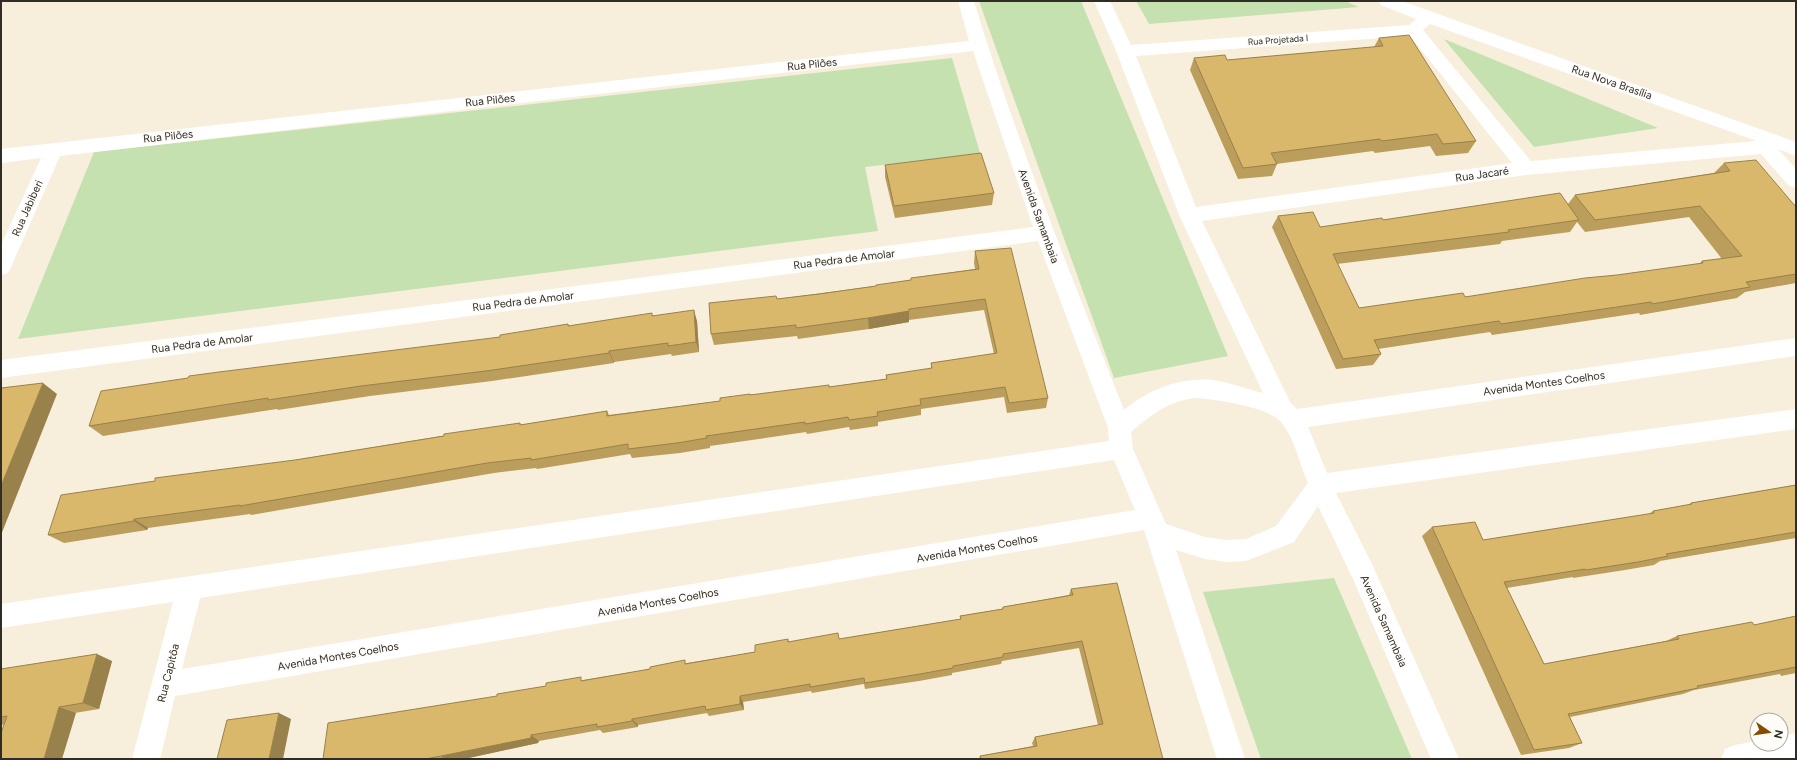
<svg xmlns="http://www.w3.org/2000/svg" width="1797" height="760" font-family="Figtree,sans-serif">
  <rect width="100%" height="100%" fill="#f7efdc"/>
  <path fill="#c4e1af" d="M979,1H1081L1228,356L1114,378Z
    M1136,1H1345L1359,7L1149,24Z
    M1444,39L1658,128L1534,147Z
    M952,58L980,153L865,167L878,231L18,339L94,152Z
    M1334,578L1412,759H1261L1203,592Z"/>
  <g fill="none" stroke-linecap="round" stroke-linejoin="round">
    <path fill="#fff" fill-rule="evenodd" d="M958,1H974C1016,140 1071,275 1124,410C1148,390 1180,377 1212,380C1229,382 1246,389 1263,393L1179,215L1116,51L1094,1H1110L1131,45L1409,25L1416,19L1381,5L1379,1H1402L1796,142V156L1778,149L1796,169V188L1789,186L1761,154L1526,175L1202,221L1290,402L1297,409L1796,338V356L1308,427L1327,473L1796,409V429L1336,493L1372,564L1459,759H1431L1354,581L1318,506L1294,542L1246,561L1227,562L1205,559L1176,550L1245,759H1217L1144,530L175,696L160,759H132L173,602L1,628V604L1109,441L1108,428L1038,241L1,378V360L1033,227L973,51L60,156L11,267L8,273L1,275V245L41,158L1,163V149L969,41ZM1430,24L1754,140L1755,141L1531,161L1423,30ZM1410,36L1512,163L1196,207L1136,56ZM1195,398C1215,399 1267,407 1280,421C1295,438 1299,463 1308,483L1276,526L1246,539L1227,540L1205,537L1166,524L1133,449L1131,432C1152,414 1167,402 1195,398ZM1114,460L1135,510L182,669L200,598Z
      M1796,733V759H1721L1725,749L1735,745L1757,741V744H1781V736Z"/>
  </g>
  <path fill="#bb9e5c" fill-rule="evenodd" d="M1379,38L1476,141L1468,153L1436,156L1430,146L1375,153L1373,151L1276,164H1277L1272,176L1238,179L1190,70L1194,58L1227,60L1374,47Z
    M1724,163L1796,207V283L1745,292L1737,298L1640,315L1639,313L1492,335L1490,332L1378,349L1381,354L1373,365L1336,369L1272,227L1278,216L1320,227L1383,220L1568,204L1575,195L1714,173ZM1689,217L1722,259L1702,261L1699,264L1465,297L1359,308L1337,264L1500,244L1502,241L1570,232L1577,222L1585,232Z
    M885,165L994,193L992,205L895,218L885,177Z
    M975,251L1048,398L1046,408L1007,413L1004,397L921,409V415L878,422V426L850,430L849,427L807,434L806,432L710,446V448L680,453L632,458L630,454L537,469L536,468L494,473L251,515L250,514L148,528L147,530L64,543L48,535L295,460L520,423L521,425L607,411L609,415L720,401L750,395L829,387L886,379V375L931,369V363L994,354L984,310L909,320V322L869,329L798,339L797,336L714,345L711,334L777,299L876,286L911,280V278L975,269L974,263Z
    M653,316L697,321L699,352L672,356L671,354L614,362V363L492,381L370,396L278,410L277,409L103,436L89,426L500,337L568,324L569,326Z
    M1796,485V538L1660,561L1654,565L1625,570L1573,578V577L1507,588L1544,664L1666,641L1677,636L1754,625L1796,616V673L1781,676L1780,674L1694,690L1683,694L1570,717L1582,743L1569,748L1521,755L1422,536L1432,527L1483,540L1649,514L1653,511L1687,505L1691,503Z
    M1071,589L1163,759H979L980,756L1033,746L1032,743L1035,737L1098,725L1079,648L1002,661L1001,664L952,673V675L919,681L865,689L864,684L812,693L811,691L743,702L744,710L709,716L707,713L638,725V727L603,733L600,730L539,741L538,743L464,759H323L497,696L583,680L755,652L788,639L789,642L839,639L960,619V616L1002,609L1003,607L1069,595Z
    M112,661L99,709L1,725V669Z"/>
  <path fill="#99814b" d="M694,310L697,321L699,352L696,342Z
    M909,311V322L869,329L868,318Z
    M609,351L614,362V363L609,353Z
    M43,383L57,394L1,535V486Z
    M134,519L148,528L147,530L134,521Z
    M97,654L112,661L99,709L83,703Z
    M740,696L743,702L744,710L740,704Z
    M59,707L76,713L62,759H44Z
    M279,713L291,719L283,759H269Z
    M632,719L638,725V727L632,721Z
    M531,735L539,741L538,743L464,759H445L441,756Z"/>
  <path fill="#dab86b" stroke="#99814b" d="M1409,35L1476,141L1443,144L1437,134L1382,141L1380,139L1271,153L1277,164L1243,168L1194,58L1225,55L1227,60L1383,46L1379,38Z
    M981,153L994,193L894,206L885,165Z
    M1756,160L1796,207V274L1746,282L1750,287L1652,304L1651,302L1501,324L1499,321L1374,340L1381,354L1343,359L1278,216L1313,212L1320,227L1382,218L1383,220L1560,193L1579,220L1508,230L1509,232L1333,254L1359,308L1463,293L1465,297L1585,278L1617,275L1703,263L1702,261L1742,256L1700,206L1595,220L1575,195L1730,171L1724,163Z
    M1011,248L1048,398L1009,403L1005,387L920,399L921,405L877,412L878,416L849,420L848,417L805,424V422L706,436L707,438L677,443L628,449V444L531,460V458L487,463L240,506V505L134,519V521L48,535L61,495L155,481V478L295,460L444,436V434L520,423V425L607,411V416L720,401V398L750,394V395L829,385V387L887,379L886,375L932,368L931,363L997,353L985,299L909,309V311L868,318L796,328V325L711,334L709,303L776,296L777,299L819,294L876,286V285L911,280V278L979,269L975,251Z
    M694,310L696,342L668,346V343L609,351V353L486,371L361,386L268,400V398L89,426L101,391L188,378L189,376L219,372L500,337V335L568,324V326L652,313V316Z
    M43,383L1,486V388Z
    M1796,485V532L1666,554L1668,556L1638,562L1586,570L1585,569L1504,582L1544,664L1679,639L1677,636L1752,622L1754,625L1796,616V667L1697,686L1698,688L1568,714L1582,743L1534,750L1432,527L1475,522L1483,540L1654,513L1653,511L1692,504L1691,503Z
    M1117,583L1163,759H981L980,756L1037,746L1035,737L1103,724L1082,641L1003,654V657L953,666V668L920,674L865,683L864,678L810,687V684L740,696V704L706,710L705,706L632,719V721L597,727V724L531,735V738L441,756L425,759H323L328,723L497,696V694L546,686V683L581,677V681L650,669V667L685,660V664L755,652V645L788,639V642L838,633L839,639L961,619L960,616L1003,609V607L1073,595L1071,589Z
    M97,654L83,703L59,707L44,759H1V733L7,716L1,717V669Z
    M279,713L269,759H217L227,720Z"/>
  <g text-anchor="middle" stroke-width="3.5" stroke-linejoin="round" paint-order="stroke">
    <g font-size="9" fill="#302d26" stroke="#fefcf9">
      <text transform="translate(1278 40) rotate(-4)" y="3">Rua Projetada I</text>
    </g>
    <g font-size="11" fill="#302d26" stroke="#fefcf9">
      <text transform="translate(812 64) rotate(-6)" y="4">Rua Pilões</text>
      <text transform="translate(1612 82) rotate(19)" y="4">Rua Nova Brasília</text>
      <text transform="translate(490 100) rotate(-6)" y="4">Rua Pilões</text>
      <text transform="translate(168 136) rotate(-6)" y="4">Rua Pilões</text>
      <text transform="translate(1482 174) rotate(-8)" y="4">Rua Jacaré</text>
      <text transform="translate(27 208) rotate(-66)" y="4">Rua Jabiberi</text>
      <text transform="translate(1039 216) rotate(70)" y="4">Avenida Samambaia</text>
      <text transform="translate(844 259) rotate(-7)" y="4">Rua Pedra de Amolar</text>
      <text transform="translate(523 301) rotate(-7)" y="4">Rua Pedra de Amolar</text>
      <text transform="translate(202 343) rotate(-7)" y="4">Rua Pedra de Amolar</text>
      <text transform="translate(1544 383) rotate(-8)" y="4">Avenida Montes Coelhos</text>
      <text transform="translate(977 548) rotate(-10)" y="4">Avenida Montes Coelhos</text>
      <text transform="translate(658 602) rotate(-10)" y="4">Avenida Montes Coelhos</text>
      <text transform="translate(1384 621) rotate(66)" y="4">Avenida Samambaia</text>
      <text transform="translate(338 656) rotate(-10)" y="4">Avenida Montes Coelhos</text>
      <text transform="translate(168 673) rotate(-76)" y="4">Rua Capitôa</text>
    </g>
  </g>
  <rect width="1797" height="760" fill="none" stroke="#302d26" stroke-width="4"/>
  <g transform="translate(1769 732) rotate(103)"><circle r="19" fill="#fefcf9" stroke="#aca9a5"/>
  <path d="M0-3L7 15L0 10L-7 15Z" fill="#864d00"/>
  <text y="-6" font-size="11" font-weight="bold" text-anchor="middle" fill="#302d26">N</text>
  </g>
</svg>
